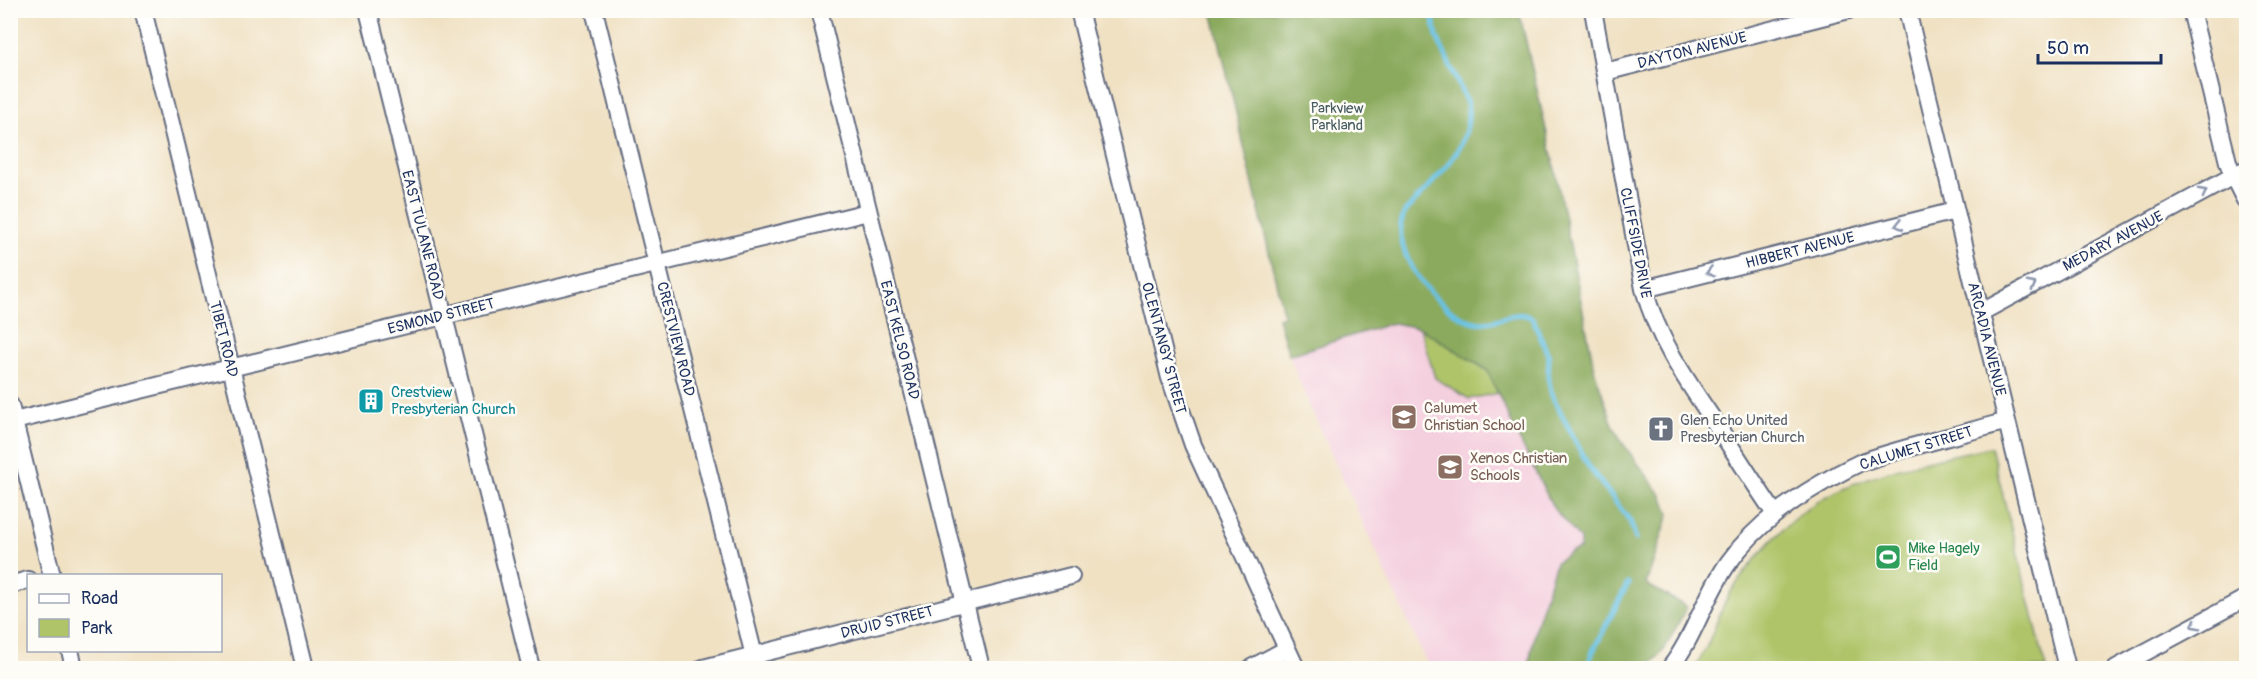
<svg xmlns="http://www.w3.org/2000/svg" width="2257" height="679" font-family="Pangolin,sans-serif">
  <rect width="100%" height="100%" fill="#fdfcf7"/>
  <filter id="ink" filterUnits="userSpaceOnUse"><feTurbulence type="fractalNoise" baseFrequency=".0167" numOctaves="2"/><feDisplacementMap in="SourceGraphic" scale="12" xChannelSelector="R" yChannelSelector="G"/><feConvolveMatrix kernelMatrix="1 2 1 2 8 2 1 2 1" color-interpolation-filters="sRGB"/></filter>
  <filter id="wash" filterUnits="userSpaceOnUse"><feTurbulence type="fractalNoise" baseFrequency=".008" numOctaves="4" result="noise"/><feDisplacementMap in="SourceGraphic" scale="24" xChannelSelector="R" yChannelSelector="G"/><feGaussianBlur stdDeviation="1.35" result="paint"/><feColorMatrix in="noise" values="0 0 0 0 0 0 0 0 0 0 0 0 0 0 0 0 0 1.4 0 .05"/><feComposite in="paint" operator="in"/></filter>
  <g filter="url(#wash)">
    <rect width="100%" height="100%" fill="#f0e1c3"/>
    <path fill="#f4cfde" d="M1516,284L1579,527L1581,562L1537,668H1429L1310,407L1291,360L1278,318Z"/>
    <path fill="#afc469" stroke="#657a64" stroke-width="1.5" d="M1420,328L1487,370L1498,393L1469,399L1435,378Z
      M1991,447L2046,668H1693C1713,645 1716,612 1734,587C1761,550 1794,511 1837,491C1885,468 1939,458 1991,447Z"/>
    <path fill="#8baa5d" stroke="#536c5e" stroke-width="1.5" d="M1212,11H1519L1555,169L1595,372L1612,422L1621,441L1663,497L1669,514L1646,584L1687,607L1664,650L1647,668H1528L1536,625L1556,562L1571,552L1580,549V539L1554,509L1517,435L1487,370L1420,328L1393,323L1289,355L1278,318L1284,316Z"/>
    <g fill="none" stroke-linecap="round" stroke-linejoin="round">
      <path stroke="#67c2e5" stroke-width="5" d="M1431,10L1437,37L1467,103C1476,148 1431,182 1405,212C1385,250 1439,314 1475,322C1495,326 1517,306 1533,319L1549,357L1548,377L1552,396L1589,467L1630,521L1636,539
        M1587,668L1593,651L1628,583"/>
    </g>
  </g>
  <g filter="url(#ink)">
    <g fill="none" stroke-linecap="round" stroke-linejoin="round">
      <defs>
        <path id="minor" d="M143,10L305,668
          M368,10L531,668
          M594,10L757,668
          M819,10L981,668
          M1079,10L1170,378L1193,445L1296,668
          M1593,10L1644,289C1657,337 1684,377 1712,418C1733,450 1753,482 1775,514
          M1907,10L2067,668
          M2191,10L2228,162L2233,176L2246,202
          M1605,72L1849,10
          M1644,289L1955,211
          M1980,313L2246,169
          M10,405L52,576
          M14,421L868,212
          M10,585L28,580
          M70,650L74,668
          M703,668L1071,576
          M1251,668L1287,649
          M1670,668C1695,636 1705,595 1729,562C1757,523 1797,496 1838,474C1846,470 1854,465 1862,462C1909,446 1959,435 2007,421
          M2116,668L2246,598"/>
      </defs>
      <use href="#minor" stroke="#666d81" stroke-width="20"/>
      <use href="#minor" stroke="#fff" stroke-width="16"/>
    </g>
    <defs><path id="oneway-chevron" d="M-2-3.5L2.5 0L-2 3.5" fill="none" stroke-width="1.6" stroke-linecap="round" stroke-linejoin="round" transform="scale(1.5)"/></defs>
    <g stroke="#8d97ae">
      <use href="#oneway-chevron" transform="translate(2203 192) rotate(-28)"/>
      <use href="#oneway-chevron" transform="translate(1899 225) rotate(166)"/>
      <use href="#oneway-chevron" transform="translate(1710 272) rotate(166)"/>
      <use href="#oneway-chevron" transform="translate(2032 285) rotate(-28)"/>
      <use href="#oneway-chevron" transform="translate(2195 625) rotate(152)"/>
    </g>
  </g>
  <defs>
    <symbol id="building-square" viewBox="-11 -11 22 22"><rect x="-9" y="-9" width="18" height="18" rx="4" fill="#0f9aa8" stroke="#fdfcf7"/><path d="M-4-6H4V6H1V3H-1V6H-4ZM-2.5-4.3h1.7v1.8h-1.7ZM.8-4.3h1.7v1.8H.8ZM-2.5-1h1.7V.8h-1.7ZM.8-1h1.7V.8H.8Z" fill="#fff"/></symbol>
    <symbol id="school-square" viewBox="-11 -11 22 22"><rect x="-9" y="-9" width="18" height="18" rx="4" fill="#8d6e63" stroke="#fdfcf7"/><path d="M0-5L7-2L0 1L-7-2ZM-4 1L0 2.5L4 1V4Q0 6-4 4Z" fill="#fff"/></symbol>
    <symbol id="church-square" viewBox="-11 -11 22 22"><rect x="-9" y="-9" width="18" height="18" rx="4" fill="#6b7280" stroke="#fdfcf7"/><path d="M-1.2-6h2.4v3.5h3.3v2.4h-3.3V6h-2.4V-.1h-3.3v-2.4h3.3Z" fill="#fff"/></symbol>
    <symbol id="stadium-square" viewBox="-11 -11 22 22"><rect x="-9" y="-9" width="18" height="18" rx="4" fill="#2e9e5b" stroke="#fdfcf7"/><path d="M0-5a6.5 5 0 1 0 0 10a6.5 5 0 1 0 0-10ZM-3.5-1.8h7v3.6h-7Z" fill="#fff"/></symbol>
  </defs>
  <g fill-rule="evenodd">
    <use href="#building-square" x="356" y="386" width="30" height="30"/>
    <use href="#school-square" x="1389" y="402" width="30" height="30"/>
    <use href="#church-square" x="1646" y="414" width="30" height="30"/>
    <use href="#school-square" x="1435" y="452" width="30" height="30"/>
    <use href="#stadium-square" x="1873" y="542" width="30" height="30"/>
  </g>
  <g text-anchor="middle" stroke-width="5" stroke-linejoin="round" paint-order="stroke">
    <g font-size="15" fill="#1b2f5e" stroke="#fdfcf7">
      <text transform="translate(1692 50) rotate(-14)" y="5">DAYTON AVENUE</text>
      <text transform="translate(423 235) rotate(76)" y="5">EAST TULANE ROAD</text>
      <text transform="translate(2113 241) rotate(-28)" y="5">MEDARY AVENUE</text>
      <text transform="translate(1636 243) rotate(79)" y="5">CLIFFSIDE DRIVE</text>
      <text transform="translate(1800 250) rotate(-14)" y="5">HIBBERT AVENUE</text>
      <text transform="translate(441 316) rotate(-14)" y="5">ESMOND STREET</text>
      <text transform="translate(224 339) rotate(76)" y="5">TIBET ROAD</text>
      <text transform="translate(676 339) rotate(76)" y="5">CRESTVIEW ROAD</text>
      <text transform="translate(1987 339) rotate(76)" y="5">ARCADIA AVENUE</text>
      <text transform="translate(900 340) rotate(76)" y="5">EAST KELSO ROAD</text>
      <text transform="translate(1164 348) rotate(75)" y="5">OLENTANGY STREET</text>
      <text transform="translate(1916 448) rotate(-17)" y="5">CALUMET STREET</text>
      <text transform="translate(887 622) rotate(-14)" y="5">DRUID STREET</text>
    </g>
    <g font-size="15" fill="#475c61" stroke="#fdfcf7">
      <text x="1337" y="113">Parkview<tspan x="1337" dy="17">Parkland</tspan></text>
    </g>
    <g font-size="15" fill="#0d838f" stroke="#fdfcf7" text-anchor="start">
      <text x="391" y="397">Crestview<tspan x="391" dy="17">Presbyterian Church</tspan></text>
    </g>
    <g font-size="15" fill="#785e54" stroke="#fdfcf7" text-anchor="start">
      <text x="1424" y="413">Calumet<tspan x="1424" dy="17">Christian School</tspan></text>
      <text x="1470" y="463">Xenos Christian<tspan x="1470" dy="17">Schools</tspan></text>
    </g>
    <g font-size="15" fill="#5b616d" stroke="#fdfcf7" text-anchor="start">
      <text x="1680" y="425">Glen Echo United<tspan x="1680" dy="17">Presbyterian Church</tspan></text>
    </g>
    <g font-size="15" fill="#27864d" stroke="#fdfcf7" text-anchor="start">
      <text x="1908" y="553">Mike Hagely<tspan x="1908" dy="17">Field</tspan></text>
    </g>
  </g>
  <rect width="2257" height="679" fill="none" stroke="#fdfcf7" stroke-width="36"/>
  <rect x="27" y="574" width="195" height="78" fill="#fdfcf7" stroke="#a3aaba" stroke-width="1.5"/>
  <rect x="39" y="594" width="30" height="9" fill="#ffffff" stroke="#a3aaba" stroke-width="1.5"/>
  <text x="81" y="604" font-size="18" fill="#1b2f5e">Road</text>
  <rect x="39" y="619" width="30" height="18" fill="#afc469" stroke="#a3aaba" stroke-width="1.5"/>
  <text x="81" y="634" font-size="18" fill="#1b2f5e">Park</text>
  <path d="M2038 54v9h123v-9" fill="none" stroke="#1b2f5e" stroke-width="3"/>
  <text x="2047" y="54" font-size="18" fill="#1b2f5e" stroke="#fdfcf7" stroke-width="4.5" paint-order="stroke">50 m</text>
</svg>
